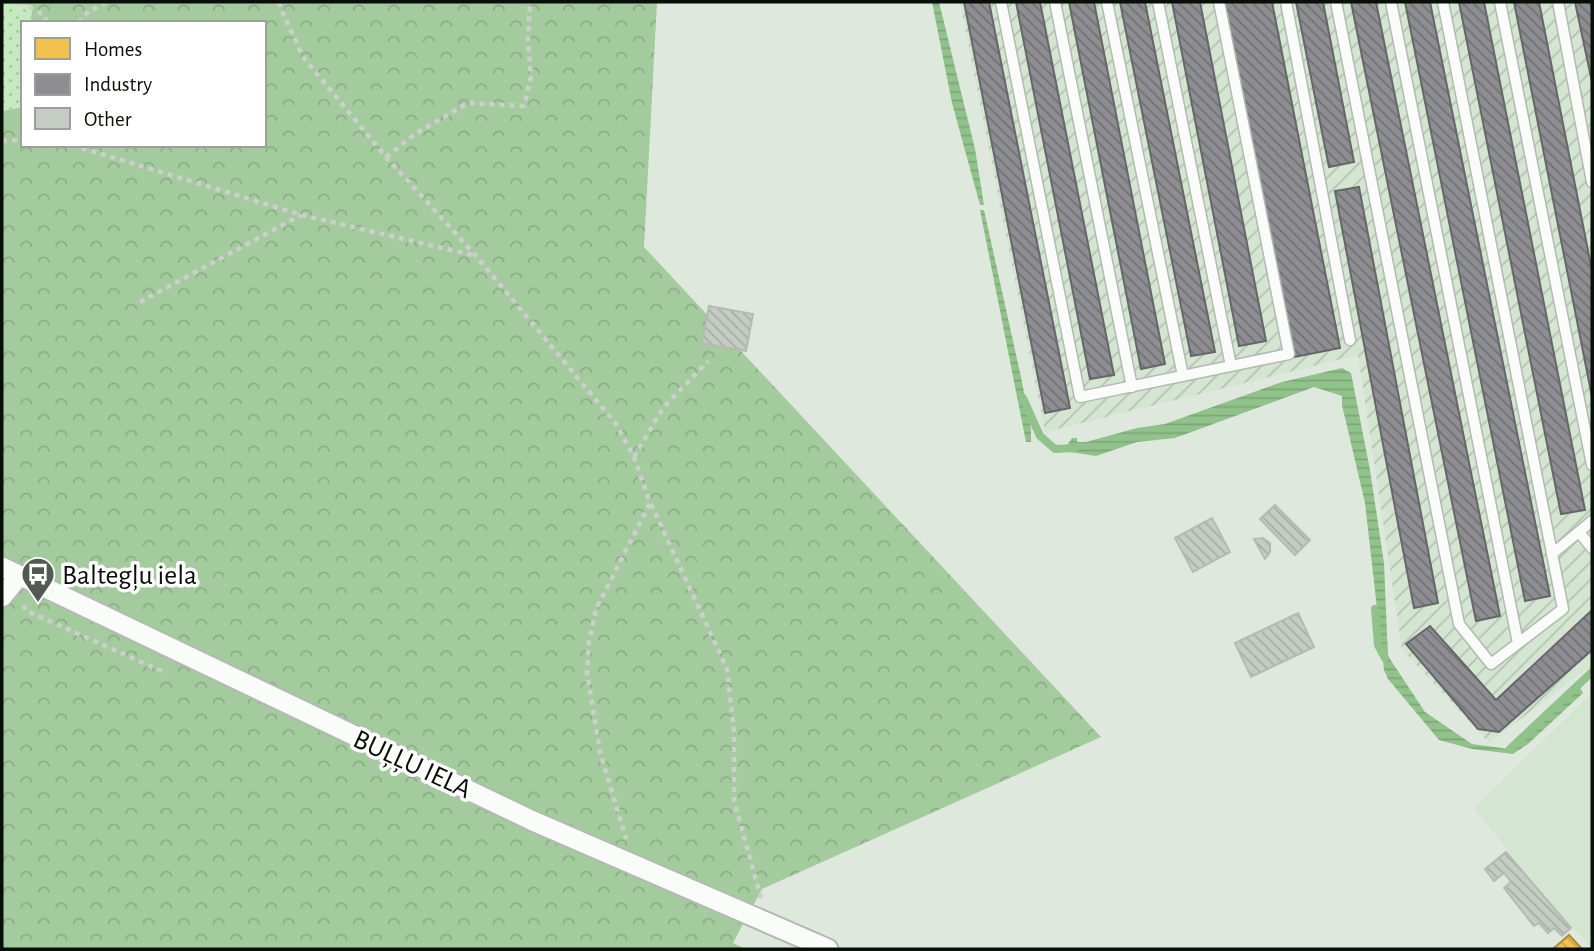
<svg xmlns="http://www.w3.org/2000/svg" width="1594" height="951" font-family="'Alegreya Sans',sans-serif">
  <defs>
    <pattern id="industrial-furrows" width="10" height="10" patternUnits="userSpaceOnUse" patternTransform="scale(1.75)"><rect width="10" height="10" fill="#d4e5d1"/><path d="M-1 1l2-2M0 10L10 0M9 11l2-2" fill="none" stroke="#b4c3b2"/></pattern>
    <pattern id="forest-crowns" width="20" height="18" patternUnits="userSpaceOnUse" patternTransform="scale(1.75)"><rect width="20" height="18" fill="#a4cb9e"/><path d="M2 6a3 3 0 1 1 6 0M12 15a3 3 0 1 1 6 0" fill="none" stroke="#8cad87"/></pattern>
    <pattern id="park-dots" width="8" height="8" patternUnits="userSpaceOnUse" patternTransform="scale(1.75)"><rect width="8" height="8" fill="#c6eac0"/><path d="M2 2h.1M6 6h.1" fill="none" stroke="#a9c8a4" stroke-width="1.8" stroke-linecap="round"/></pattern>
    <pattern id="water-rules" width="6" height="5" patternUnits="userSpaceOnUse" patternTransform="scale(1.75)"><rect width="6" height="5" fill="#92c28b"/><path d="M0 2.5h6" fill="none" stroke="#7ca676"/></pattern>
    <pattern id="homes-back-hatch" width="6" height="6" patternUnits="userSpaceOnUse" patternTransform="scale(1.75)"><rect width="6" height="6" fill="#f2c14e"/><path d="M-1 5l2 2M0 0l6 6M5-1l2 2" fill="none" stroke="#cea543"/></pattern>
    <pattern id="industry-back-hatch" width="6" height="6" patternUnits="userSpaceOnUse" patternTransform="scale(1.75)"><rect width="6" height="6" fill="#8d8d92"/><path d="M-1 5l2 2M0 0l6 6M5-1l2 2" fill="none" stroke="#717275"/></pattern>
    <pattern id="building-back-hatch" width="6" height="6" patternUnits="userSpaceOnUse" patternTransform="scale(1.75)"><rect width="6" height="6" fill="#c5ccc3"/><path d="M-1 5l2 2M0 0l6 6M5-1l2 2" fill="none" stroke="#a8aea6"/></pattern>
  </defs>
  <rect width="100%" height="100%" fill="#dee8dd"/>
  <path fill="#d4e5d1" d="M1592,693V948L1558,912L1474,808Z"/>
  <path fill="url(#industrial-furrows)" d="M960,2H1592V665L1489,743L1402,649L1358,355L1045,432Z"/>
  <path fill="url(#forest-crowns)" d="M2,2H657L644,247L1101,737L762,889L733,943L746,949H2V111L23,107V145H264V23H31L32,5L2,4Z"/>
  <path fill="url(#park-dots)" d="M2,4L32,5L31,23H23V107L2,111Z"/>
  <path fill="url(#water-rules)" d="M932,2H939L975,149L984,205H980L952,103Z
    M980,210H984L1021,377L1031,428V442H1026Z
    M1342,368L1351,373L1370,470L1384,563L1388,656L1425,712L1472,744L1509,749L1523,740L1578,684L1583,693L1528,744L1513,754L1472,749L1439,740L1388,679L1384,670L1365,503L1342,405V396L1314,387L1175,438L1137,442L1096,456L1063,451L1072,438H1077V442H1086L1137,428L1165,424L1282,382Z"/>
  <path fill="url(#homes-back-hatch)" stroke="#ac8b39" stroke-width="2" d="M1569,935L1582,949H1553Z"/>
  <path fill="url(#industry-back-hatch)" stroke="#656769" stroke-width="2" d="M964,2H989L1070,408L1045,413Z
    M1016,2H1040L1114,375L1090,379Z
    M1069,2H1094L1165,364L1141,369Z
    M1120,2H1145L1215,352L1191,356Z
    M1172,2H1200L1266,341L1239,346Z
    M1223,2H1272L1340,348L1294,357Z
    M1296,2H1323L1354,162L1329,167Z
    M1351,2H1376L1500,616L1476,621Z
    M1405,2H1430L1550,596L1525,601Z
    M1459,2H1484L1585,510L1561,514Z
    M1514,2H1539L1592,271V397Z
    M1575,2H1592V82Z
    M1359,187L1438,603L1414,608L1335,191Z
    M1592,610V650L1499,732L1478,729L1406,644L1430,626L1496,700Z"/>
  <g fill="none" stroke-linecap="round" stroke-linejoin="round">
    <path stroke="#92c28b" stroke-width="8" d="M1023,398L1040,436L1055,449L1075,448
      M1375,609L1378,645L1385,658
      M1510,749L1592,672"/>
  </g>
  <path fill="url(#building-back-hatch)" stroke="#b4bbb3" stroke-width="2" d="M709,306L753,314L746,351L702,343Z
    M1275,505L1310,540L1295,555L1260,519Z
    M1212,518L1230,552L1193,572L1175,538Z
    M1263,538L1270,543V552L1265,559L1254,539Z
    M1298,613L1314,647L1251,677L1235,643Z
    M1506,852L1571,928L1562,936L1554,928L1548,933L1539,923L1534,926L1504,888L1511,882L1504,873L1494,881L1485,869Z"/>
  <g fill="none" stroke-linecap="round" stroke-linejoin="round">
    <defs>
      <path id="lane" d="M1001,2L1080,397L1289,354L1219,2
        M1055,2L1132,387
        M1107,2L1183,376
        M1158,2L1231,366
        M1286,2L1350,340
        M1336,2L1459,624L1491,664L1563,609L1443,2
        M1391,2L1518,643
        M1500,2L1592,465
        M1558,2L1592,182
        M1579,532L1592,548
        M1552,554L1592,521"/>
      <path id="street" d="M2,567L533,821L828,949
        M2,597L19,576"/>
    </defs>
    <use href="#lane" stroke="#b3bab2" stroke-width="13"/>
    <use href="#street" stroke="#b3bab2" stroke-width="23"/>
    <path stroke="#cdcfcd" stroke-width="4.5" stroke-dasharray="5 5" stroke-linecap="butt" d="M20,2L44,15L47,23
      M278,2L303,57L386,157L477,257L616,424L634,457L650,503L596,609L589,642L587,673L600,752L626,839
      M79,23L84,15L106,2
      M2,141L23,140
      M72,145L302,215L476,256
      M386,157L415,134L468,103L524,106L531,77L528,41L530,2
      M140,302L301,215
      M634,457L663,408L708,361
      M651,504L727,669L734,732V801L761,898
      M24,605L25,610L166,673"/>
    <use href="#lane" stroke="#fafcfa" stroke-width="10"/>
    <use href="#street" stroke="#fafcfa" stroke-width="19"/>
  </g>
  <defs>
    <symbol id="bus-pin" viewBox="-11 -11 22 30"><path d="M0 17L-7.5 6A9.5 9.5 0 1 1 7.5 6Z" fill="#535a53" stroke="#fff"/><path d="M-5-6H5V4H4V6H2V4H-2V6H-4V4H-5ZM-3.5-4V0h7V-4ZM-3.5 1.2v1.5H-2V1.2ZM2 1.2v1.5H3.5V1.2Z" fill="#fff"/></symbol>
  </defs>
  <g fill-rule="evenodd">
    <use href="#bus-pin" x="19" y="555" width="38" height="52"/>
  </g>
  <g text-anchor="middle" stroke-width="7" stroke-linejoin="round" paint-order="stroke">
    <g font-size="28" fill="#080e08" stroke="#fff" text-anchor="start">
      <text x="62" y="584">Baltegļu iela</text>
    </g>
    <g font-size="28" fill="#080e08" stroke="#fff">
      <text transform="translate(413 763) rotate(25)" y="10">BUĻĻU IELA</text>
    </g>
  </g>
  <rect width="1594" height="951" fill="none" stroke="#080e08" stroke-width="7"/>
  <rect x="21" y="21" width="245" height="126" fill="#ffffff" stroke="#9c9f9c" stroke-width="2"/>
  <rect x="35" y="38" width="35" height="21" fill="#f2c14e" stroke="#9c9f9c" stroke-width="2"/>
  <text x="84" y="56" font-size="21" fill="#080e08">Homes</text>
  <rect x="35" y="74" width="35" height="21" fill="#8d8d92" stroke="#9c9f9c" stroke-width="2"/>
  <text x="84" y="91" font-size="21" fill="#080e08">Industry</text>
  <rect x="35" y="108" width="35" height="21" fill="#c5ccc3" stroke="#9c9f9c" stroke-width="2"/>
  <text x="84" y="126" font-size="21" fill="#080e08">Other</text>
</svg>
